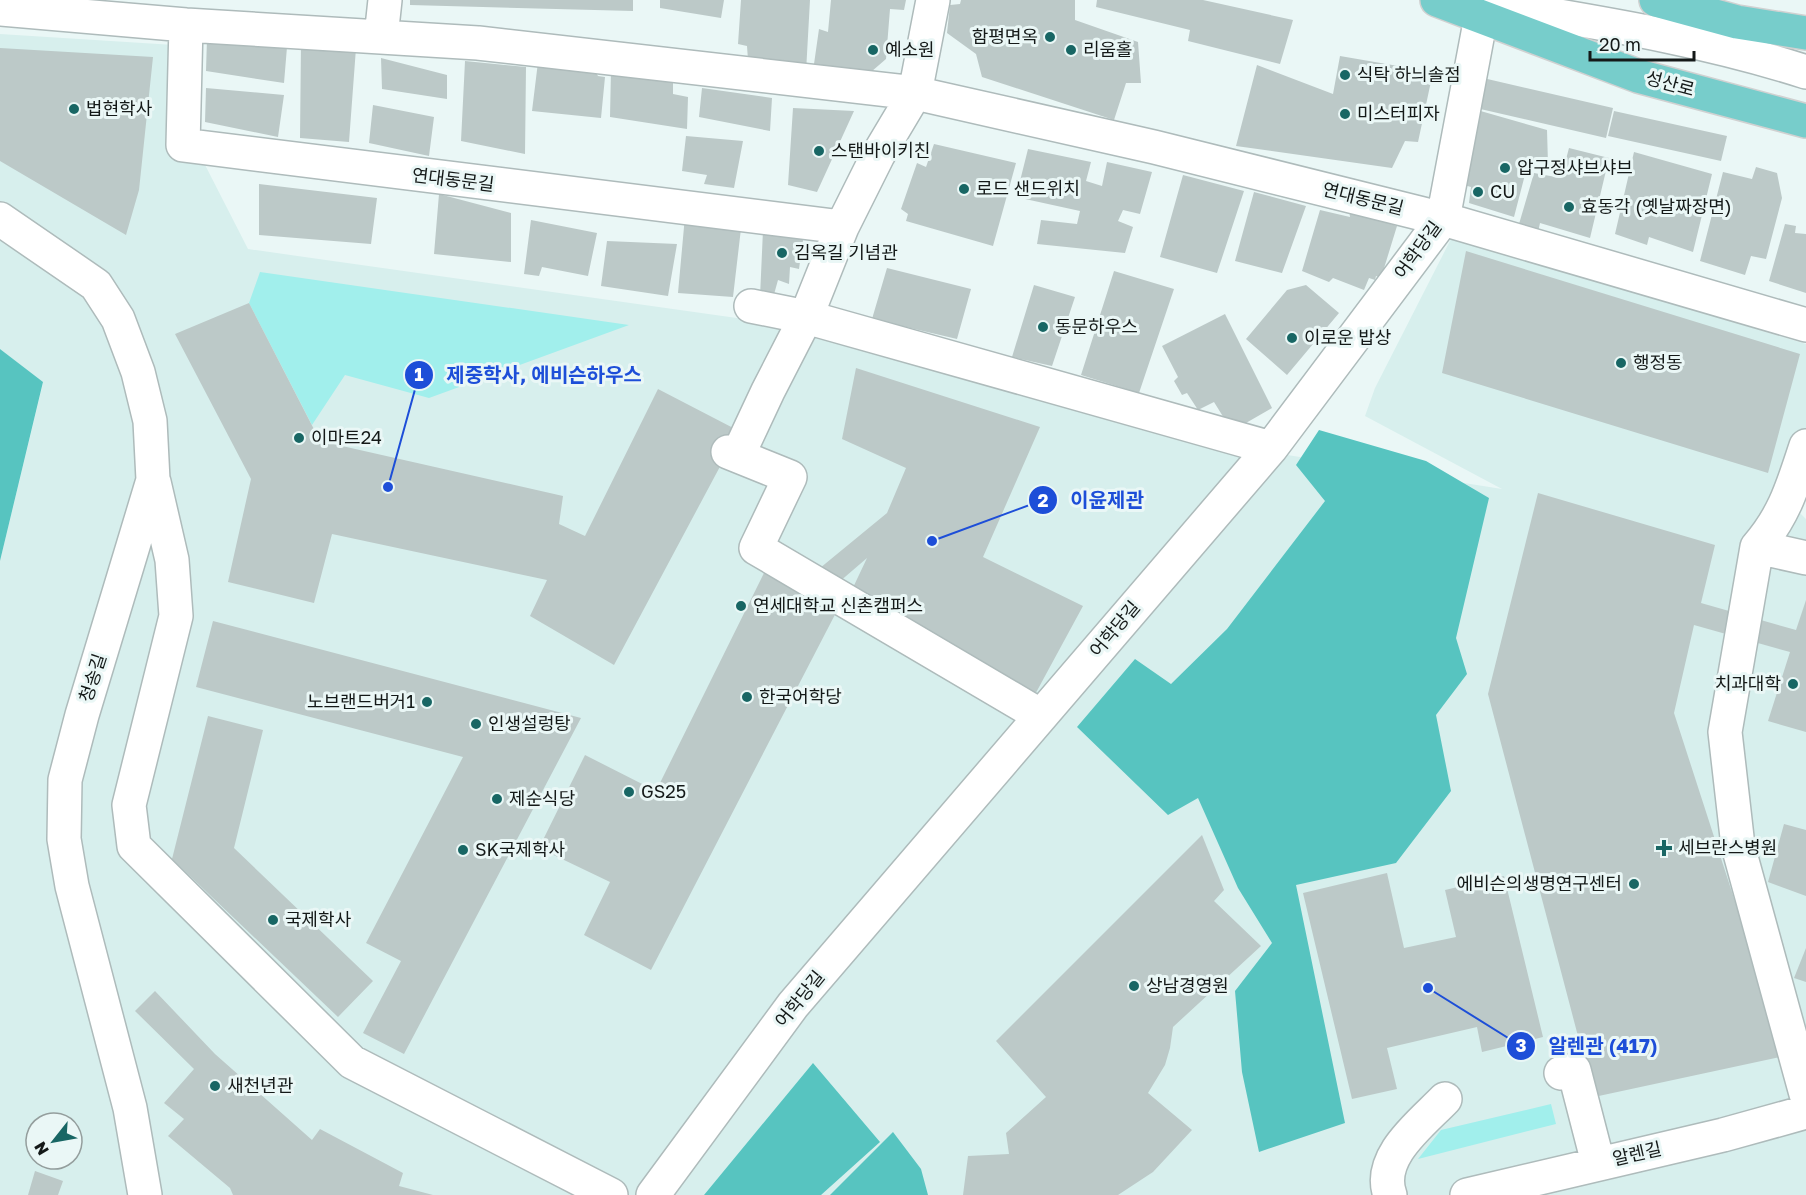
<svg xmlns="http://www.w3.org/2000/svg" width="1806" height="1195" font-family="'Golos Text','Noto Sans KR',sans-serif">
  <rect width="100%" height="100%" fill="#eaf7f6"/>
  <path fill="#d7efed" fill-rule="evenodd" d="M0,34L190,46L179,114L248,249L758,321L1237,447L1502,489L1365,416L1375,388L1452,237L1806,344V446L1788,501L1806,519V1195H0V561L43,383L0,349ZM36,1123H72V1159H36Z"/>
  <path fill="#a1efec" d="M260,272L629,325L429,398L345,375L312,425L249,303Z
    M1551,1104L1556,1124L1418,1159L1441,1130Z"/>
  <path fill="#57c4c0" d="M0,349L43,382L0,561Z
    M1319,430L1426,461L1489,498L1456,638L1467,674L1436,715L1451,791L1396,863L1296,885L1345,1123L1259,1152L1242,1072L1235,991L1272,943L1238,888L1198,798L1168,815L1077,727L1135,659L1171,684L1227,629L1325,501L1296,465Z
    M813,1063L880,1142L821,1195H704Z
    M893,1132L921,1169L928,1195H830Z"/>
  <path fill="#bcc9c8" d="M410,0H633V11L410,5Z
    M660,0H724L721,18L660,8Z
    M741,0H810L806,72L748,60L747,46L738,44Z
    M831,0H906L904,10L890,9L886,59L864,78L822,65L814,64L819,29L828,32Z
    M961,0H1075V20L1138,42L1141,83H1126L1114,120L982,77L976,54L947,33L950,5L960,4Z
    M1097,0H1203L1293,20L1280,64L1188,41L1190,30L1096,7Z
    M207,38L287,47L284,83L206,71Z
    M301,43L356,48L349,142L300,138Z
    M0,48L153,57L139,190L126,235L0,161Z
    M1340,56L1433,72L1418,142L1405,141L1392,168L1236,146L1257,65L1333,94Z
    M381,58L447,75V99L382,89Z
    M465,61L526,67L525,154L461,141Z
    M538,62L595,71L598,76L605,77L601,118L532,111Z
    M611,70L673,77V94L688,97L687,129L610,117Z
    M1483,78L1613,108L1606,138L1476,108Z
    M206,88L284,95L278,137L205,122Z
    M702,88L772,98L770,131L699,117Z
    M373,105L434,117L429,156L369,143Z
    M793,108L854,111L817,192L788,185Z
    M1477,110L1547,130L1548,164L1527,167L1514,217L1469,203L1471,187L1464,185Z
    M1614,111L1727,136L1721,161L1608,136Z
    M686,136L743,141L734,188L704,184L707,175L682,171Z
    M934,144L1016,163L993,246L906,221L908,214L901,209L917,163L926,167Z
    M1569,148L1609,158L1590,238L1540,223L1538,232L1519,224L1534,173L1561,178Z
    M1028,149L1091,162L1086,181L1102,186L1107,162L1152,172L1140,214L1123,210L1118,221L1133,227L1125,253L1037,244L1041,220L1077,224L1080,211L1016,197Z
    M1634,152L1712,174L1693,252L1649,237L1647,245L1615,234Z
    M1756,167L1777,173L1782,198L1766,259L1751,256L1745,275L1700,261L1723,172L1752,179Z
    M1183,175L1244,191L1217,273L1160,257Z
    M259,184L377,198L371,244L259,235Z
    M1254,192L1306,206L1282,273L1235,261Z
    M439,194L511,213V262L434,254Z
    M1349,209L1392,218L1391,224L1397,226L1381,278L1376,276L1375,280L1369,278L1364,290L1333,278L1329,282L1302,271L1320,210L1350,217Z
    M685,216L742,220L733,297L678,293Z
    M531,220L597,233L588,276L542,267L539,276L524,274Z
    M1785,224L1796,226L1795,233L1806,234V293L1769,281Z
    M763,230L803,240L799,269L790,267L789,284L778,280L773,298L760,297Z
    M607,241L677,244L668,296L601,286Z
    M1466,251L1800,354L1768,473L1442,373Z
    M887,268L971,289L957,339L872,319Z
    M1114,271L1174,289L1139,393L1081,375Z
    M1034,285L1075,297L1052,366L1012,357Z
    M1306,285L1339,313L1287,375L1246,339L1287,290Z
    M249,303L320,441L563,496L559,524L585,536L658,389L739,431L614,665L530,616L547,580L332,534L314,603L228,582L251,479L175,334Z
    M1225,314L1272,408L1232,431L1214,402L1198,410L1187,393L1182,395L1174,381L1178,377L1162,346Z
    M856,368L1040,427L983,557L1083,606L1032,700L850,594L867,558L824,595L841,603L651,970L584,935L610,882L539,848L585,755L656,791L768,565L803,582L887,513L906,468L842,439Z
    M1538,493L1715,545L1701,603L1796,630L1806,600V732L1768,721L1790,652L1694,625L1674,713L1785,1056L1594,1097L1488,694Z
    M213,621L581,718L404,1054L363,1033L401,961L366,943L463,757L196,687Z
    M208,716L263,730L234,848L373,981L338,1017L172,859Z
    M1784,824L1806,830V896L1768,882Z
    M1202,835L1224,890L1214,901L1261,946L1173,1027L1170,1048L1165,1065L1148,1093L1192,1130L1153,1172L1118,1195H963L968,1156L1009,1154L1006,1133L1046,1097L996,1041Z
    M1387,873L1404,948L1456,937L1445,890L1504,876L1543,1037L1482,1052L1477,1027L1387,1048L1397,1089L1352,1099L1303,893Z
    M1806,948V982L1794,978Z
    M155,991L215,1054L312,1140L320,1129L403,1173L399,1186L433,1195H233L230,1188L168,1136L184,1119L164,1103L194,1069L135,1011Z
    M35,1171L63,1181L58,1195H28Z"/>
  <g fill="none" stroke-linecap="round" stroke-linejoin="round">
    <defs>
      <path id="minor" d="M1465,0C1580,20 1695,36 1806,72
        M0,9L186,25L478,43L915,93L1154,147L1443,219L1806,325
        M186,25L183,145L842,227
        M381,37L385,0
        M0,219L96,285L118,319L138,372L150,421L153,480L82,715L65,780L64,839L72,886L130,1108L145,1195
        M751,306L806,317L1271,448
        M1806,446C1793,485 1785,515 1757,547L1725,732L1738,846L1806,1094
        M728,452L790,477L756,548L1041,716
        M738,455L768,391L806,317L842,227L878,155L915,93L933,0
        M154,482L172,560L176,616L129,805L134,846L352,1062L611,1195
        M1757,547L1806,558
        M1561,1073L1574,1070L1598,1163
        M653,1195L793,1005L1271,448L1443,219L1481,17
        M1390,1195C1376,1157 1422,1123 1445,1099
        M1467,1195L1723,1135L1806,1112"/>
      <path id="major" d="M1437,0L1638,76L1806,121
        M1656,0L1737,22L1806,33"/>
    </defs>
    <use href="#minor" stroke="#aebbbb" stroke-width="36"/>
    <use href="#major" stroke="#d0d1d1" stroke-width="36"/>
    <use href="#minor" stroke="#fff" stroke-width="33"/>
    <use href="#major" stroke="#77cdcb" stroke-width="33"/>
  </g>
  <g fill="#186664" stroke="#eaf7f6" stroke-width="2">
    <circle cx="1050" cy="37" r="6"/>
    <circle cx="873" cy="50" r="6"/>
    <circle cx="1071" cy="50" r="6"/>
    <circle cx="1345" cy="75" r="6"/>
    <circle cx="74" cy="109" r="6"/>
    <circle cx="1345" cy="114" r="6"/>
    <circle cx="819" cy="151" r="6"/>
    <circle cx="1505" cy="168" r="6"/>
    <circle cx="964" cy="189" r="6"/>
    <circle cx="1478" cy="192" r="6"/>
    <circle cx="1569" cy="207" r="6"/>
    <circle cx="782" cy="253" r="6"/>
    <circle cx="1043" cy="327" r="6"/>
    <circle cx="1292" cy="338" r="6"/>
    <circle cx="1621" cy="363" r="6"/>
    <circle cx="299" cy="438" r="6"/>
    <circle cx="741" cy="606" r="6"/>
    <circle cx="1793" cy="684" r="6"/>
    <circle cx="747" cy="697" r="6"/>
    <circle cx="427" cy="702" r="6"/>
    <circle cx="476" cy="724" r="6"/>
    <circle cx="629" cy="792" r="6"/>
    <circle cx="497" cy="799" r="6"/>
    <path d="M1661 839h6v6h6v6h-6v6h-6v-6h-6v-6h6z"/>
    <circle cx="463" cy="850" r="6"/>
    <circle cx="1634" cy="884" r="6"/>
    <circle cx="273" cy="920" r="6"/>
    <circle cx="1134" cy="986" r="6"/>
    <circle cx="215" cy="1086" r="6"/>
  </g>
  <g text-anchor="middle" stroke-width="6" stroke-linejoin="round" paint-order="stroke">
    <g font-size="18" fill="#141918" stroke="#eaf7f6" text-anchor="start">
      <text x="1038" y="43" text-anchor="end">함평면옥</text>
      <text x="885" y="56">예소원</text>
      <text x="1083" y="56">리움홀</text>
      <text x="1357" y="81">식탁 하늬솔점</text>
      <text x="86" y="115">법현학사</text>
      <text x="1357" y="120">미스터피자</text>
      <text x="831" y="157">스탠바이키친</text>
      <text x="1517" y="174">압구정샤브샤브</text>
      <text x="976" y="195">로드 샌드위치</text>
      <text x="1490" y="198">CU</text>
      <text x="1581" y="213">효동각 (옛날짜장면)</text>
      <text x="794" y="259">김옥길 기념관</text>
      <text x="1055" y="333">동문하우스</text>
      <text x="1304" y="344">이로운 밥상</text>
      <text x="1633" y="369">행정동</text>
      <text x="311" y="444">이마트24</text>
      <text x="753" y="612">연세대학교 신촌캠퍼스</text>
      <text x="1781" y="690" text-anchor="end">치과대학</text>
      <text x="759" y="703">한국어학당</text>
      <text x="415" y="708" text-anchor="end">노브랜드버거1</text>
      <text x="488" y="730">인생설렁탕</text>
      <text x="641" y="798">GS25</text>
      <text x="509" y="805">제순식당</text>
      <text x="1678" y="854">세브란스병원</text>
      <text x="475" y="856">SK국제학사</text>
      <text x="1622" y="890" text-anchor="end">에비슨의생명연구센터</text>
      <text x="285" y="926">국제학사</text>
      <text x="1146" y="992">상남경영원</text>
      <text x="227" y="1092">새천년관</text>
    </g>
    <g font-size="18" fill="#141918" stroke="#eaf7f6">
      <text transform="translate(1670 84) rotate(15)" y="6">성산로</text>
      <text transform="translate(453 180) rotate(7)" y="6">연대동문길</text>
      <text transform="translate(1363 199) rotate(14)" y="6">연대동문길</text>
      <text transform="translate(1418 250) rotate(-54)" y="6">어학당길</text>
      <text transform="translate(1115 629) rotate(-50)" y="6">어학당길</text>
      <text transform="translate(93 678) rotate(-72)" y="6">청송길</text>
      <text transform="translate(800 999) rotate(-51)" y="6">어학당길</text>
      <text transform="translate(1637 1154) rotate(-13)" y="6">알렌길</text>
    </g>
  </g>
  <path fill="none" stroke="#1d4ed8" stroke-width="2" d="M388 487L419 375M932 541L1043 500M1428 988L1521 1046"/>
  <g fill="#1d4ed8" stroke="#eaf7f6" stroke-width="2">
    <circle cx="388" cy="487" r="6"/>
    <circle cx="932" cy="541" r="6"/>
    <circle cx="1428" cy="988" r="6"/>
    <circle cx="419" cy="375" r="15"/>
    <circle cx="1043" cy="500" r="15"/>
    <circle cx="1521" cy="1046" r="15"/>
  </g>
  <g font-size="18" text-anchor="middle" font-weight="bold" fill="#fff">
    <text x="419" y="381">1</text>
    <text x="1043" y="507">2</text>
    <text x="1521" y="1052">3</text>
  </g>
  <g font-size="20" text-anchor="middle" font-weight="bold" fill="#1d4ed8" stroke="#eaf7f6" stroke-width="6" stroke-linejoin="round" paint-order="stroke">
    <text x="544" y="382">제중학사, 에비슨하우스</text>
    <text x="1107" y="507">이윤제관</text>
    <text x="1603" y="1053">알렌관 (417)</text>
  </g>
  <g transform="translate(54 1141) rotate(239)"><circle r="28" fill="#eaf7f6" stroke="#949e9d" stroke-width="1.5"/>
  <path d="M0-4.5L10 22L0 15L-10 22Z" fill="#186664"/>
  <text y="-9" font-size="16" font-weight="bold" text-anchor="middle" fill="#141918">N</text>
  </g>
  <path d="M1590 51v9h104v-9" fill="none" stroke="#141918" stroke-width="3"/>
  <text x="1599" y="51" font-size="18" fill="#141918" stroke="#eaf7f6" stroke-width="4.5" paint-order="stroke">20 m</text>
</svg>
